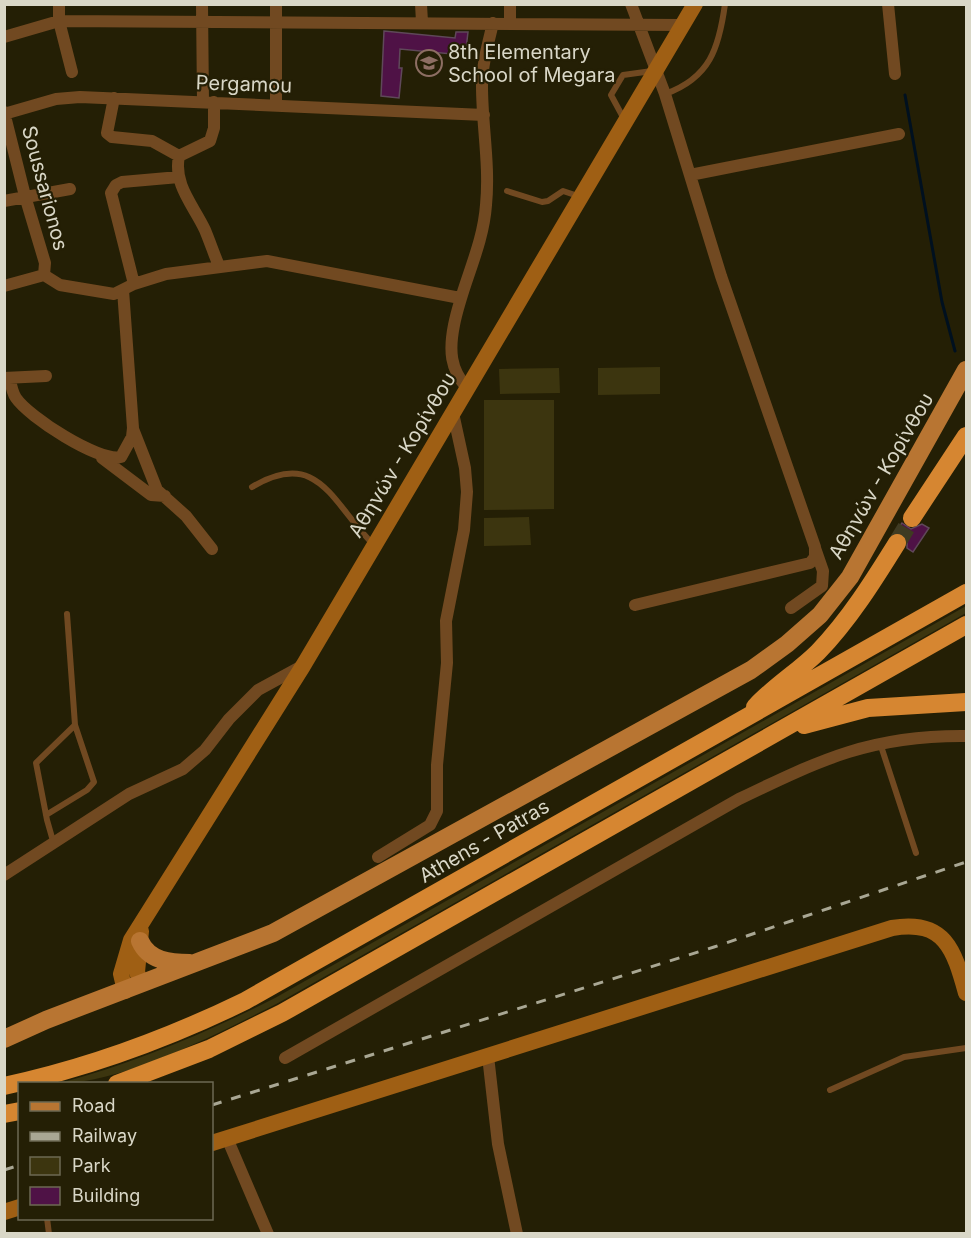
<svg xmlns="http://www.w3.org/2000/svg" width="971" height="1238" font-family="Inter,sans-serif">
  <rect width="100%" height="100%" fill="#241f05"/>
  <path fill="#3c350f" d="M660,367V394L598,395V368Z
    M559,368L560,393L500,394L499,369Z
    M484,400H554V509L484,510Z
    M529,517L531,545L484,546V518Z
    M966,606V613L278,1003C221,1032 122,1084 60,1083C135,1063 206,1033 275,998Z"/>
  <g fill="none" stroke-linecap="round" stroke-linejoin="round">
    <path stroke="#00101f" stroke-width="3" d="M905,95L942,302L955,351"/>
  </g>
  <path fill="#4f1246" stroke="#5f4859" stroke-width="1.5" d="M384,31L455,38L456,32H468L466,49L452,47V54L400,49L399,68H402L399,98L381,96Z
    M902,523L911,529L922,524L929,528L913,552L907,548V537L895,532Z"/>
  <g fill="none" stroke-linecap="round" stroke-linejoin="round">
    <path stroke="#3f3b22" stroke-width="18" stroke-dasharray="18 9" stroke-linecap="butt" d="M897,543L912,518"/>
    <path stroke="#714921" stroke-width="6" d="M665,94C710,78 719,48 725,4
      M624,119L611,95L623,75L652,71
      M507,191L542,202L548,201L563,191L581,197
      M252,487C319,447 332,504 374,545
      M880,743L916,853
      M46,815L87,790L94,782L75,725
      M53,841L47,820L36,763L75,725L67,614
      M830,1090L904,1057L966,1048
      M47,1218L49,1234"/>
    <path stroke="#714921" stroke-width="12" d="M59,4V21L72,72
      M202,4L203,102
      M276,4V105
      M421,4L422,22
      M631,4L665,94L721,276L815,547V557L810,563L635,605
      M888,4L895,74
      M510,23V4
      M4,37L59,21L683,25
      M114,98L107,133L112,137L152,141L179,156
      M214,102V128L210,141L179,156C173,185 194,206 205,230C210,242 214,254 219,266
      M4,112L25,196L45,263L44,275
      M4,114L56,99L80,97L484,115
      M690,175L899,134
      M4,201L70,189
      M134,284L111,193L116,185L122,182L179,177
      M4,286L44,275L60,285L114,294L134,284L166,274L267,261L460,298
      M4,378L46,376
      M10,379C11,385 12,392 16,398C29,417 98,462 121,457L132,437L133,428L123,290
      M467,388C450,369 449,350 454,325C462,284 483,247 486,205C490,165 482,126 482,86C482,65 488,44 493,23
      M133,429L157,490L186,516L212,549
      M102,458L151,495L165,496
      M791,608L822,586L823,571L815,548
      M378,857L430,825L437,811V765L447,663L446,621L464,530L467,492L465,468L453,413
      M4,875L129,794L183,769L205,750L229,719L258,690L302,666
      M488,1056L498,1144L517,1234
      M285,1058L739,799C822,759 872,735 966,736
      M227,1138L268,1234"/>
    <path stroke="#9f5f14" stroke-width="16" d="M141,984L137,972L141,931
      M125,991L121,974L131,940L303,666L695,4
      M212,1143L892,928C945,919 954,950 966,993
      M4,1212L20,1207"/>
    <path stroke="#b87532" stroke-width="18" d="M140,941C149,961 170,963 190,963
      M4,1039L46,1020L273,933L751,670L787,644L820,615L850,577L966,370"/>
    <path stroke="#d68631" stroke-width="18" d="M912,518L966,436
      M755,707C774,686 798,672 818,652C849,620 874,580 897,543
      M804,725L868,708L966,702
      M117,1084L209,1049L282,1013L966,625
      M4,1086C88,1068 169,1038 245,1001L966,593
      M4,1114L20,1111"/>
    <path stroke="#a9a794" stroke-width="3" stroke-dasharray="10 10" stroke-linecap="butt" d="M212,1105L714,947L966,862
      M4,1170L20,1165"/>
  </g>
  <defs>
    <symbol id="school-ring" viewBox="-11 -11 22 22"><circle r="9.5" fill="#241f05" stroke="#8d6e63" stroke-width="1.5"/><path d="M0-5L7-2L0 1L-7-2ZM-4 1L0 2.5L4 1V4Q0 6-4 4Z" fill="#8d6e63"/></symbol>
  </defs>
  <g fill-rule="evenodd">
    <use href="#school-ring" x="414" y="48" width="30" height="30"/>
  </g>
  <g text-anchor="middle" stroke-width="4.5" stroke-linejoin="round" paint-order="stroke">
    <g font-size="20" fill="#d9d7c7" stroke="#241f05" text-anchor="start">
      <text x="448" y="59">8th Elementary<tspan x="448" dy="23">School of Megara</tspan></text>
    </g>
    <g font-size="20" fill="#d9d7c7" stroke="#241f05">
      <text transform="translate(244 84) rotate(2)" y="7">Pergamou</text>
      <text transform="translate(45 188) rotate(75)" y="7">Soussarionos</text>
      <text transform="translate(402 455) rotate(-59)" y="7">Αθηνών - Κορίνθου</text>
      <text transform="translate(881 476) rotate(-60)" y="7">Αθηνών - Κορίνθου</text>
      <text transform="translate(484 841) rotate(-30)" y="7">Athens - Patras</text>
    </g>
  </g>
  <rect width="971" height="1238" fill="none" stroke="#d9d7c7" stroke-width="12"/>
  <rect x="18" y="1082" width="195" height="138" fill="#241f05" stroke="#6c6953" stroke-width="1.5"/>
  <rect x="30" y="1102" width="30" height="9" fill="#b87532" stroke="#6c6953" stroke-width="1.5"/>
  <text x="72" y="1112" font-size="18" fill="#d9d7c7">Road</text>
  <rect x="30" y="1132" width="30" height="9" fill="#a9a794" stroke="#6c6953" stroke-width="1.5"/>
  <text x="72" y="1142" font-size="18" fill="#d9d7c7">Railway</text>
  <rect x="30" y="1157" width="30" height="18" fill="#3c350f" stroke="#6c6953" stroke-width="1.5"/>
  <text x="72" y="1172" font-size="18" fill="#d9d7c7">Park</text>
  <rect x="30" y="1187" width="30" height="18" fill="#4f1246" stroke="#6c6953" stroke-width="1.5"/>
  <text x="72" y="1202" font-size="18" fill="#d9d7c7">Building</text>
</svg>
